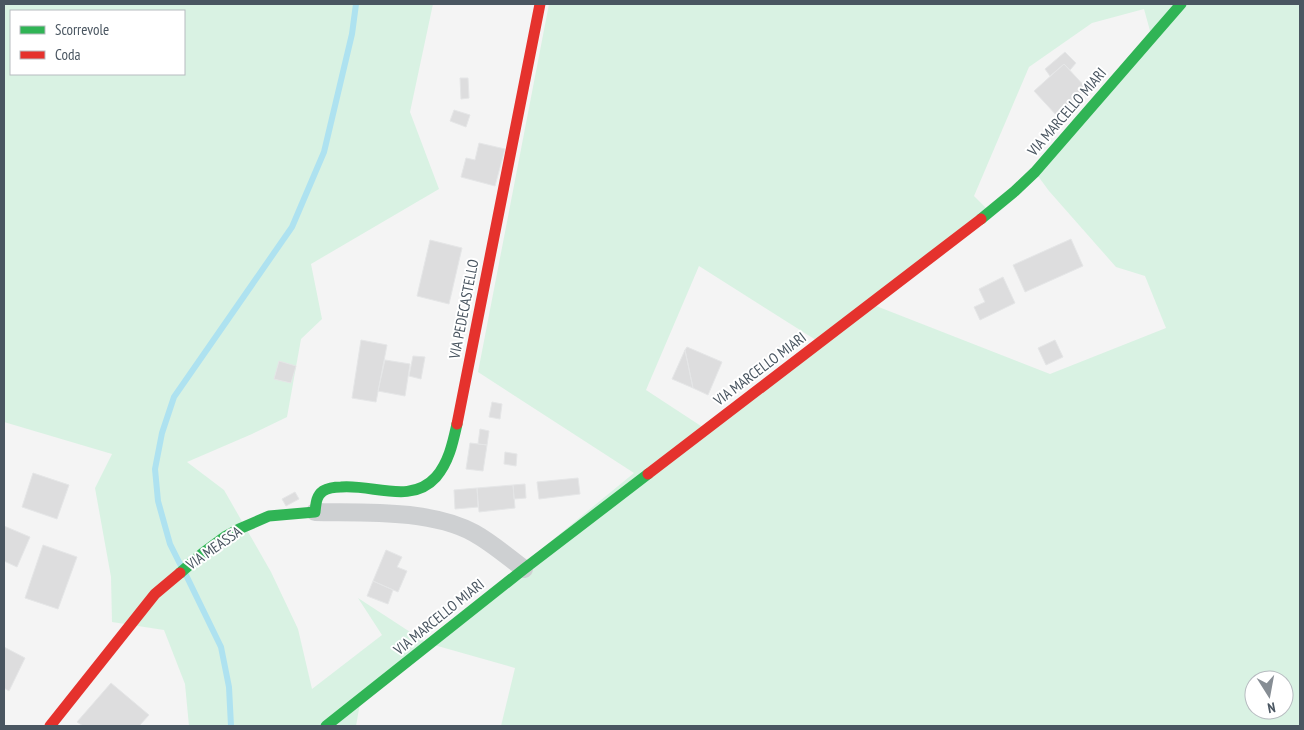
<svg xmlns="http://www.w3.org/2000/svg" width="1304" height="730" font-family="'PT Sans Narrow',sans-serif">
  <rect width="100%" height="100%" fill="#f4f4f4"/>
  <path fill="#d9f2e3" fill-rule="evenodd" d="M4,4H433L410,112L439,189L311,264L322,319L301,339L287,417L252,434L187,462L224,490L271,572L298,629L312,689L382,635L358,598L427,643L634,473L478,372L549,4H1300V726H501L515,668L427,643L362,692L356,726H189L185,684L164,630L112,622L111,577L95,488L112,454L4,422ZM1144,9L1152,38L1035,172L1049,191L1116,267L1145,276L1166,328L1050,374L871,304L990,212L974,196L1029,67L1092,23ZM11,11H184V74H11ZM699,266L819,342L704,428L646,390ZM1254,680H1284V710H1254Z"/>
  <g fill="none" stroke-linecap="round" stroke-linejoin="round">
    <path stroke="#aee2f0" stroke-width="6" d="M181,566L170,544L158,501L155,469L162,433L174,397L292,227L324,152L352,34L356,4
      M186,575L221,647L229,687L231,726"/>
  </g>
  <path fill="#ddddde" stroke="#e5e6e7" d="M1065,52L1076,63L1070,70L1064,64L1050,76L1045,69Z
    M1064,64L1088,90L1058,117L1034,91Z
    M460,78H468L469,98L461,99Z
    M454,110L470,115L466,127L450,121Z
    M479,143L505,149L495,186L461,177L466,158L475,160Z
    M1071,239L1083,266L1025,292L1013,265Z
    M430,240L462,248L449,304L417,296Z
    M1003,277L1015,303L980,320L974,307L985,302L979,289Z
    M361,340L387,345L376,402L352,398Z
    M1055,340L1063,357L1046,365L1038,348Z
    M687,347L722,362L708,395L693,388L685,350Z
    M685,350L693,388L672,379Z
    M413,356L425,357L421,379L409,376Z
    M385,360L410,364L405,396L378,391Z
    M279,361L296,366L291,383L274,379Z
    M492,402L502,404L500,419L489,417Z
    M480,429L489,431L487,445L478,444Z
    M470,443L487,445L483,471L466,469Z
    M505,452L517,454L516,466L504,464Z
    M33,473L69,485L57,519L22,507Z
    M578,478L580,494L539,499L537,482Z
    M525,484L526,498L514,499L513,485Z
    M513,485L515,508L479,512L477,488Z
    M477,488L478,507L455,509L454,490Z
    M295,492L299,499L286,506L282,499Z
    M4,526L30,537L17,567L4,561Z
    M43,545L77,557L58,609L25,598Z
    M386,550L402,557L397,567L407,571L398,592L373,581Z
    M373,581L393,590L388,604L367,596Z
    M4,647L25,658L9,691L4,688Z
    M111,683L149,715L139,726H83L77,722Z"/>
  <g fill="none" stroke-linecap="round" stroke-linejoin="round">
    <path stroke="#ced0d2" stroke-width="18" d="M315,512C364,513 430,509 474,533C492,543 508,557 524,569"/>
    <path stroke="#30b455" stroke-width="11" d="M981,219L1015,191L1035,172L1181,4
      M180,573L203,553L226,536L239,529L269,516L315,512C316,504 316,496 323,491C328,488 335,487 341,487C373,484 411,505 436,477C449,462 453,442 457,424
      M326,726L524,569L648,474"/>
    <path stroke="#e5322d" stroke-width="11" d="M457,424L540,4
      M648,474L981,219
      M50,726L155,594L180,573"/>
  </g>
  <g text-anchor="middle" stroke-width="4" stroke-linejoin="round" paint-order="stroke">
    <g font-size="15" fill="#4a5661" stroke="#fff">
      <text transform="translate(1067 112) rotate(-49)" y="5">VIA MARCELLO MIARI</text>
      <text transform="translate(464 309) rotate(-79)" y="5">VIA PEDECASTELLO</text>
      <text transform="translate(760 369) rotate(-37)" y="5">VIA MARCELLO MIARI</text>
      <text transform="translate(214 548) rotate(-35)" y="5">VIA MEASSA</text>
      <text transform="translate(439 617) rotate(-39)" y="5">VIA MARCELLO MIARI</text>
    </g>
  </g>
  <rect width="1304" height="730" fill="none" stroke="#4a5661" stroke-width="10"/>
  <rect x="10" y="10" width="175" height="65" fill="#ffffff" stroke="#b7bbc0"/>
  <rect x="20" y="26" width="25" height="8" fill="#30b455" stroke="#b7bbc0"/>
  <text x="55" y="35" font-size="15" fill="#4a5661">Scorrevole</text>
  <rect x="20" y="51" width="25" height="8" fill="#e5322d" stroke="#b7bbc0"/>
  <text x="55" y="60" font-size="15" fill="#4a5661">Coda</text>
  <g transform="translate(1269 695) rotate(169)"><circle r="24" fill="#ffffff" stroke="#b7bbc0"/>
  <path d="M0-4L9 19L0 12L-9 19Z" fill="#868d94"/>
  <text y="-8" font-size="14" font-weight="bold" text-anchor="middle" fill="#4a5661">N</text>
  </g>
</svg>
